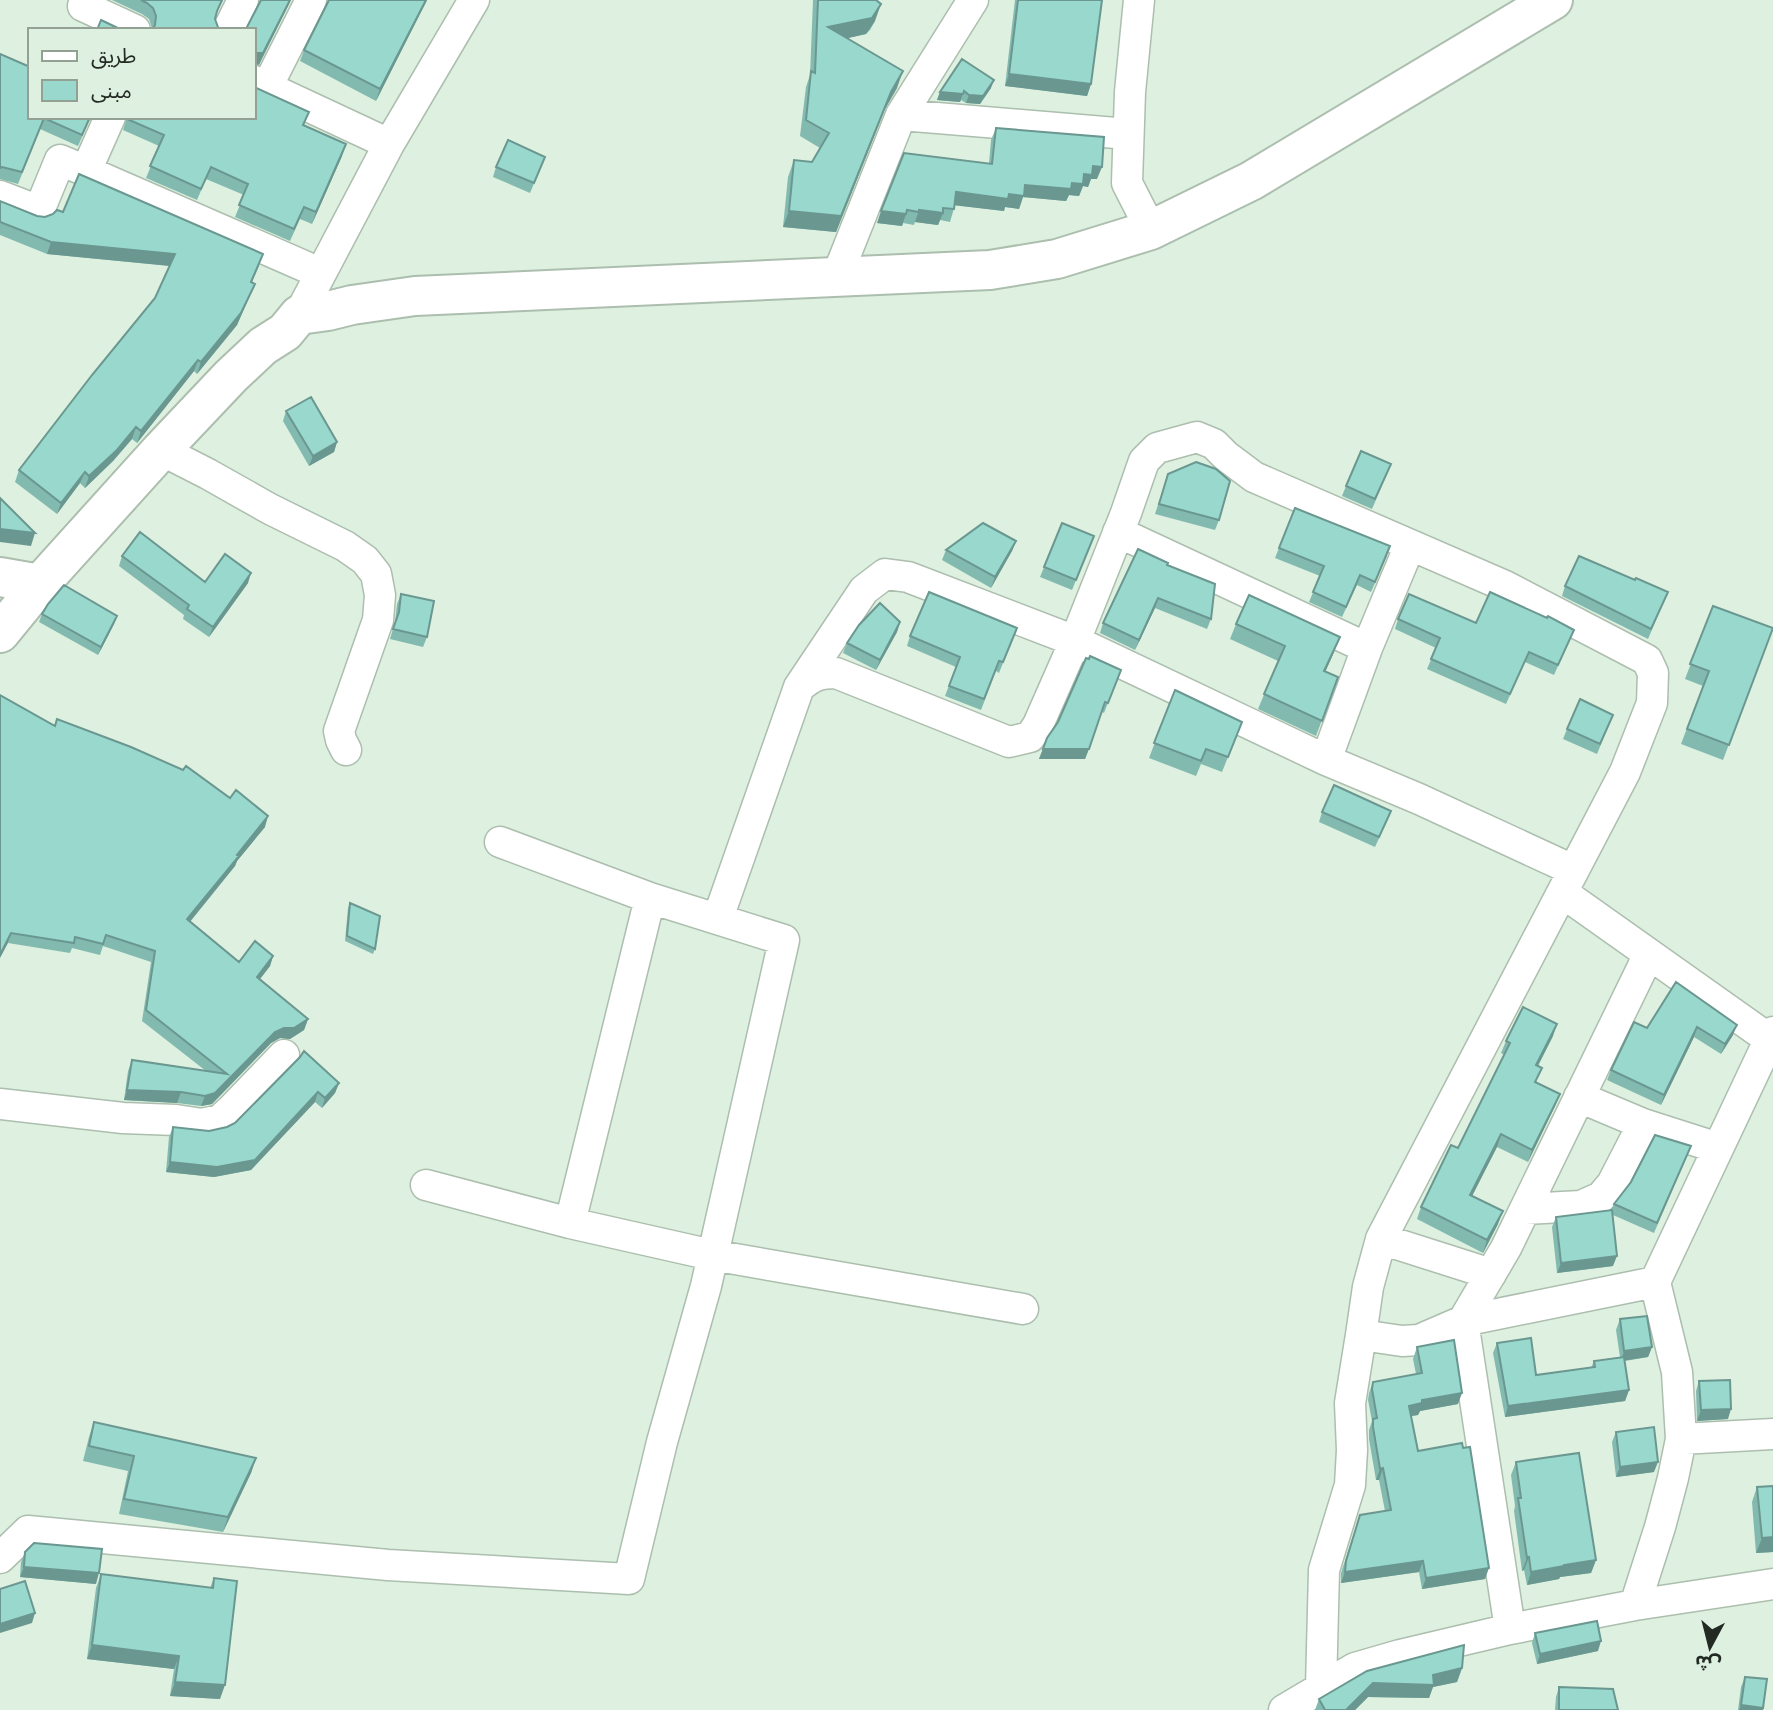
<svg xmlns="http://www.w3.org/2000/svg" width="1773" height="1710" font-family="'Exo 2','Noto Sans Arabic',sans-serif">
  <rect width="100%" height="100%" fill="#def0df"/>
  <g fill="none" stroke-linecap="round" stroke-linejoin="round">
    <defs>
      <path id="street" d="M1139,0L1130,92L1127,183L1151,230
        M83,6L135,30
        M228,30L243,0
        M254,81L389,144
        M267,87L311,0
        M901,115L1128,134
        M110,117L86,171L320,273
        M0,196L39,211L60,160L86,171
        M837,276L901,115L973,0
        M299,315L389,144L474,0
        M161,450L208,474L270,509L345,546L365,560L376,574L380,595L378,620L339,731L341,740L346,750
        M1118,532L1367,648
        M799,687C813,676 818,673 836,673L1009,742L1030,737L1038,725L1075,641L1126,513L1144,461L1157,448L1197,437L1214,444L1226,456L1254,477L1505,586L1647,660L1653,673L1652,703L1625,772L1381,1239L1368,1287L1361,1335
        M1326,760L1367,648L1410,545
        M1563,893L1769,1039
        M718,918L799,687L864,590L885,574L908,577L1075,641L1326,760L1419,799L1573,870
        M1579,1097L1643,1124L1718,1148
        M0,1104L123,1118L176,1120L202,1124L220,1120L233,1108L284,1055
        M426,1185L570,1223L712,1255L1023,1309
        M1525,1209L1581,1206L1601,1197L1612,1184L1643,1124
        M570,1223L650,898
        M1381,1239L1491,1274
        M1681,1439L1773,1434
        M0,1558L28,1531L388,1565L629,1579L662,1442L706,1286L784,940L650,898L500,842
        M1635,1605L1660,1527L1673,1478L1681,1439L1677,1372L1655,1282L1773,1032
        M1510,1629L1463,1321L1506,1248L1649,954
        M1321,1688L1324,1570L1350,1485L1352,1450L1350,1403L1361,1335L1402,1341L1419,1340L1463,1321L1655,1282
        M1284,1710L1355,1668L1400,1655L1510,1629L1635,1605L1773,1584"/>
      <path id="secondary" d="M0,577L40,584
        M0,633L40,584L161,450L231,376L263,346L285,332L299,315L328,311L352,305L415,296L990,270L1057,259L1151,230L1251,181L1553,0"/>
    </defs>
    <use href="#street" stroke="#acbeae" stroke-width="33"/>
    <use href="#secondary" stroke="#acbeae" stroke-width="42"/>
    <use href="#street" stroke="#fff" stroke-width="30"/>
    <use href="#secondary" stroke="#fff" stroke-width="38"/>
  </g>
  <path fill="#83bab0" d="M112,0H223L215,16L152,30V28L149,19L142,14Z
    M328,0H427L376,101L300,61L304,50Z
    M813,0H876L875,21L870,30L866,34L847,38L897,88L885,109L836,232L783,227L788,177L794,160L812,162L820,148L800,136L806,87L810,75Z
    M1015,0H1102L1091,84L1087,96L1005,86Z
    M0,54L91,117L78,146L40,129L18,184L0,179Z
    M991,88L980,104L966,103L961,100L960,102L937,100L940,92Z
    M127,117H254L304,125L342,156L312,224L300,219L290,241L235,217L244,195L206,179L197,200L146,178L159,146L123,130Z
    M996,128L1097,179H1091L1088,187L1083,186L1079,196L1069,195L1066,201L1023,197L1019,209L1005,207L1004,211L955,205L950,222L940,220L938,225L915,222L914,225L903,223L902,226L877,223L989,164L991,140Z
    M496,167H541L530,193L493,177Z
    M0,201L37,216L45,217L63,212L259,266L252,282L250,295L237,325L197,374L194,371L137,443L132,439L113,461L85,488L80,483L57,514L15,482L19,470L155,298L170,266L47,254L0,235Z
    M286,411L337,442L334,452L309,466L283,421Z
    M1168,474L1219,520L1215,530L1155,514Z
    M1387,474L1372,509L1342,496L1346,486Z
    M1295,508L1387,556L1371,592L1357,585L1342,617L1309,602L1320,576L1275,558Z
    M1062,523L1094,536L1072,590L1040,577Z
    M1016,541L1012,551L991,588L942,560L946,550Z
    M122,556L205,582L248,583L209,637L183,619L184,615L119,566Z
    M1167,565L1211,619L1207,629L1155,608L1135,650L1100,633L1103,623Z
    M1635,580L1668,592L1648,639L1562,596L1565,586Z
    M401,594L427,637L423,647L390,639L395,622L397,604Z
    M1713,606L1773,628L1723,760L1681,744L1703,686L1685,679Z
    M42,614L117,616L114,624L98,655L39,622Z
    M1398,619L1476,623L1574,630L1554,675L1525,662L1506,704L1427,669L1436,648L1395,629Z
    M900,622L897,632L876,670L843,653L847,643Z
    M1236,624L1334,652L1325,672L1338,677L1316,736L1258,709L1278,661L1230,639Z
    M1017,628L999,673L996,671L981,710L945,696L956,667L907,646L910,636Z
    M1121,670L1104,713L1102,712L1085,759H1039L1047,738Z
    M1175,690L1242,722L1222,772L1201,764L1196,776L1149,758Z
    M1613,715L1597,754L1563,739L1567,729Z
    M55,726L265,827L237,861L235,866L190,922L239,962L273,956L270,966L260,979L308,1019L304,1030L290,1039L280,1038L271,1043L212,1104L201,1106L177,1103L124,1100L128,1071L132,1060L206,1071L142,1021L151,962L103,946L100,955L72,948L70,953L8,943Z
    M1322,812L1387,821L1375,847L1319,822Z
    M350,903L375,949L373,954L345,941L348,908Z
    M1676,982L1733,1035L1721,1054L1694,1037L1661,1105L1607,1080L1611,1070L1647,1028Z
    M1553,1036L1538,1066L1536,1083L1560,1094L1555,1106L1528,1162L1497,1147L1472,1196L1498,1224L1483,1253L1417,1219L1421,1207L1458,1148L1504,1055L1501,1053L1506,1041Z
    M339,1083L335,1093L322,1108L315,1102L251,1170L214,1177L166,1172L169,1137L173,1127L209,1131L227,1127Z
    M1687,1156L1654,1233L1613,1215V1266L1557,1273L1552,1227L1556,1217L1611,1210L1614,1204Z
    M1620,1319L1652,1347L1648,1357L1625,1361L1629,1390L1625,1401L1505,1417L1493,1353L1497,1343L1536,1375L1591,1368L1594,1361L1620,1357L1616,1330Z
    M1417,1347L1458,1404L1420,1411L1418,1415L1411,1416L1418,1451L1485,1579L1422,1589L1419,1572L1341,1583V1573L1360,1515L1385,1511L1379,1480H1376L1369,1439V1430L1372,1421L1368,1400L1369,1393L1373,1382L1416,1374L1413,1359Z
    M1699,1381L1728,1419L1697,1421L1696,1391Z
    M94,1422L256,1458L251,1473L223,1532L119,1514L128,1471L83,1461L89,1437Z
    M1616,1432L1654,1472L1616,1477L1612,1442Z
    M1516,1462L1596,1560L1591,1573L1560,1577L1559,1579L1527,1585L1524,1570L1522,1571L1514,1511L1515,1506L1511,1475Z
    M1773,1486V1552L1756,1553L1752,1502L1757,1487Z
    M25,1552L96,1584L20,1577L21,1562Z
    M101,1574L210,1588L214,1578L220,1699L170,1696L174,1669L87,1659L96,1588Z
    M1535,1633L1598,1651L1537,1664L1532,1643Z
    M1462,1668L1457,1682L1433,1687L1429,1698L1368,1697L1355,1710H1315L1319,1699Z
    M1745,1677L1763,1710H1738L1741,1687Z
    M1559,1687L1618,1710H1555L1556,1697Z"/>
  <path fill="#6a9790" d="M290,0H291L259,65L254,64V53Z
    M426,0H427L376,101L380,89Z
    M881,4L875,21L866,34L822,44L828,27Z
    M903,71L897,88L885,109L836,232L783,227L789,211L891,92Z
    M1009,74L1091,84L1087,96L1005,86Z
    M994,80L991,88L980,104L966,103L969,95Z
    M964,91L960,102L937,100L940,92Z
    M346,144L342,156L312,224L316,212Z
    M1093,166L1102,167L1097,179H1091L1088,187L1083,186L1079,196L1069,195L1066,201L1023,197L1019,209L1005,207L1004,211L952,205L956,192L1009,194L1025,185L1072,183Z
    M919,210L943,213L938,225L915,222Z
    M881,211L906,214L902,226L877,223Z
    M51,242L175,254L171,266L47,254Z
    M255,284L237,325L197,374L201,362Z
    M198,360L194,371L137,443L141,431Z
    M136,427L132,439L113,461L85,488L89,476Z
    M337,442L334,452L309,466L313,456Z
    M85,472L80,483L57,514L61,503Z
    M0,529L35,533L31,546L0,542Z
    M1016,541L1012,551L991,588L995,577Z
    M251,573L248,583L209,637L213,627Z
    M1158,598L1155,608L1135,650L1139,640Z
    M117,616L114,624L98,655L101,647Z
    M900,622L897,632L876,670L880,660Z
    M1340,637L1334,652L1319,686L1324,671Z
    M1043,749H1089L1085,759H1039Z
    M268,816L265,827L237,861L235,866L183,930L187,919Z
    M11,933L8,943L0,958V955Z
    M273,956L270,966L253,988L257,977Z
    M308,1019L304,1030L290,1039L280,1038L271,1043L212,1104L201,1106L205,1096L275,1032L284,1028Z
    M1557,1024L1553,1036L1532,1077L1536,1065Z
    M1737,1025L1733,1035L1721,1054L1725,1044Z
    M1697,1027L1694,1037L1661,1105L1664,1095Z
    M339,1083L335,1093L322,1108L325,1098Z
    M127,1090L181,1092L177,1103L124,1100Z
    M318,1092L315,1102L251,1170L214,1177L166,1172L170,1162Z
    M1560,1094L1555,1106L1528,1162L1532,1150Z
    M1501,1134L1497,1147L1466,1208L1470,1195Z
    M1503,1211L1498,1224L1483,1253L1487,1240Z
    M1617,1256L1613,1266L1557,1273L1561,1263Z
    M1652,1347L1648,1357L1621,1361L1624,1351Z
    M1629,1390L1625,1401L1505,1417L1508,1406Z
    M1462,1393L1458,1404L1420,1411L1418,1415L1405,1417L1409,1406L1422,1400Z
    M1731,1409L1728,1419L1697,1421L1701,1410Z
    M256,1458L251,1473L223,1532L228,1517Z
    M1658,1462L1654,1472L1616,1477L1620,1467Z
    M1383,1468L1379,1480H1376L1380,1469Z
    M1773,1537V1552L1756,1553L1762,1538Z
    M1529,1557L1524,1570L1522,1571L1527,1558Z
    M1596,1560L1591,1573L1560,1577L1559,1579L1527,1585L1531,1572L1564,1565Z
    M1423,1561L1419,1572L1341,1583L1345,1572Z
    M24,1567L99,1573L96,1584L20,1577Z
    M1489,1568L1485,1579L1422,1589L1426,1578Z
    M35,1613L32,1623L0,1633V1624Z
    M1601,1641L1598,1651L1537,1664L1540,1654Z
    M92,1645L179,1656L174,1669L87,1659Z
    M1462,1668L1457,1682L1433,1687L1429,1698L1368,1697L1355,1710H1346L1373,1683L1433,1675Z
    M175,1682L225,1685L220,1699L170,1696Z
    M1741,1705L1763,1708V1710H1739Z"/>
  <path fill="#98d8cd" stroke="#6a9790" stroke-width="2" d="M141,0H222L217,11L215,19L219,30H152L155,25L156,16L153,8L147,3Z
    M261,0H290L263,53H254V30H245L247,27Z
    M329,0H426L380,89L304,50Z
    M818,0H876L881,4L872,18L828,27L903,71L891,92L841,216L789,211L794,160L812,162L829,133L806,120L811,71L815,73Z
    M1018,0H1102L1091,84L1009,74Z
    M101,20L122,30H97Z
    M0,54L30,67V117H90L82,135L44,118L22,172L2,167L0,168Z
    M962,59L994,80L983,96L969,95L964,91L963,94L940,92Z
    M254,87L309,112L303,125L346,144L316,212L304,207L294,229L239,205L248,184L211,167L201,189L150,166L164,135L127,119L128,117H254Z
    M996,128L1104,137L1102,167L1093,166L1092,175L1084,174L1083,184L1072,183L1071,189L1025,185L1024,196L1009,194L1008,199L956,192L954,209L943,208V213L919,210V212L907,210L906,214L881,211L904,153L992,164Z
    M508,140L545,157L534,183L496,167Z
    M79,174L263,254L251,282L255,284L241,313L201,362L198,360L141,431L136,427L117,450L89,476L85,472L61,503L19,470L92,375L155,298L175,254L51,242L0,222V201L37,216L45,217L53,214L57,210L63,212Z
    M311,397L337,442L313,456L286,411Z
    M1361,451L1391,464L1375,499L1346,486Z
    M1196,462L1216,469L1230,481L1219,520L1159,504L1168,474Z
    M0,498L35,533L0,529Z
    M1295,508L1390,546L1375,582L1360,575L1346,607L1313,592L1324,566L1279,548Z
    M983,523L1016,541L995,577L946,550Z
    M1062,523L1094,536L1076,580L1044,567Z
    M140,532L205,582L225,554L251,573L213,627L187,609L189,605L122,556Z
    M1138,549L1168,563L1167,565L1215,584L1211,619L1158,598L1139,640L1103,623Z
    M1579,556L1635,580L1636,578L1668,592L1651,629L1565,586Z
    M64,585L117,616L101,647L42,614L48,604Z
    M929,592L1017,628L1003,662L999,661L984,699L949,686L960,657L910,636Z
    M1490,592L1547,618L1548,616L1574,630L1558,665L1529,652L1510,694L1431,659L1440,638L1398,619L1409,594L1476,623Z
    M401,594L434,601L427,637L393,629L399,612Z
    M1249,595L1340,637L1324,671L1338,677L1322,721L1264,694L1285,646L1236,624Z
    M880,603L900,622L880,660L847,643L859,625Z
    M1713,606L1773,628L1729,745L1687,729L1709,671L1690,664Z
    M1090,656L1121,670L1108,703L1105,702L1089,749H1043L1047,738L1058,722L1086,658L1089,659Z
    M1175,690L1242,722L1228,757L1206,749L1201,761L1154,743Z
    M0,695L55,726L57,719L131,747L183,770L186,766L230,798L236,790L268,816L237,855L239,856L187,919L239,962L255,941L273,956L257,977L308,1019L294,1028H284L275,1032L215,1093L205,1096L181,1092L127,1090L132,1060L227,1074L146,1010L155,951L106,935L103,944L75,937L74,943L11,933L0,955Z
    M1580,699L1613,715L1600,744L1567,729Z
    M1334,785L1391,811L1379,837L1322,812Z
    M350,903L380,916L375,949L347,936Z
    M1676,982L1737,1025L1725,1044L1697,1027L1664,1095L1611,1070L1634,1022L1647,1028Z
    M1523,1007L1557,1024L1536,1065L1542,1068L1535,1082L1560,1094L1532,1150L1501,1134L1470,1195L1503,1211L1487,1240L1421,1207L1451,1145L1458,1148L1510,1043L1506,1041Z
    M304,1051L339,1083L325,1098L318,1092L255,1160L217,1167L170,1162L173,1127L209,1131L227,1127L235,1123L300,1057Z
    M1655,1135L1691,1146L1657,1223L1614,1204L1631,1182Z
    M1612,1210L1617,1256L1561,1263L1556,1217Z
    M1647,1316L1652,1347L1624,1351L1620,1319Z
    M1531,1338L1536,1375L1595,1367L1594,1361L1624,1357L1629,1390L1508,1406L1497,1343Z
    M1454,1340L1462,1393L1422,1400V1403L1409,1406L1418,1451L1462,1443L1463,1448L1470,1447L1489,1568L1426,1578L1423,1561L1345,1572L1346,1561L1360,1515L1391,1510L1383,1468L1380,1469L1373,1427V1419L1377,1418L1372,1389L1373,1382L1422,1373L1417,1347Z
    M1730,1380L1731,1409L1701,1410L1699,1381Z
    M94,1422L256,1458L228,1517L124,1499L134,1456L89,1446Z
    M1654,1427L1658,1462L1620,1467L1616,1432Z
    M1579,1453L1596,1560L1564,1565V1566L1531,1572L1529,1557L1527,1558L1518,1498H1521L1516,1462Z
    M1773,1486V1537L1762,1538L1757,1487Z
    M34,1543L102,1549L99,1573L24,1567L25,1552Z
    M101,1574L213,1588L214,1578L237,1581L225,1685L175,1682L179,1656L92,1645Z
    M25,1581L35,1613L0,1624V1589Z
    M1597,1621L1601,1641L1540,1654L1535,1633Z
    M1464,1645L1462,1668L1433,1675L1434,1685L1373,1683L1346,1710H1325L1319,1699L1367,1671Z
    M1745,1677L1767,1679L1763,1708L1741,1705Z
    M1559,1687L1613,1689L1618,1710H1559Z"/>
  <rect x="28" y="28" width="228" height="91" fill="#def0df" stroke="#93a194" stroke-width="2"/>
  <rect x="42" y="51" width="35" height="10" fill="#ffffff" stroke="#93a194" stroke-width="2"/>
  <text x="91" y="63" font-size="21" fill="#232a24">طريق</text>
  <rect x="42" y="80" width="35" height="21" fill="#98d8cd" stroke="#93a194" stroke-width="2"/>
  <text x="91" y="98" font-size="21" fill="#232a24">مبنى</text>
  <g transform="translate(1710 1647) rotate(187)" stroke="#def0df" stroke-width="5" paint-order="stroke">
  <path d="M0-5L12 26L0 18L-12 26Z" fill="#232a24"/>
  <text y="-10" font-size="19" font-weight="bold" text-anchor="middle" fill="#232a24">ش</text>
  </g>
</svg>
